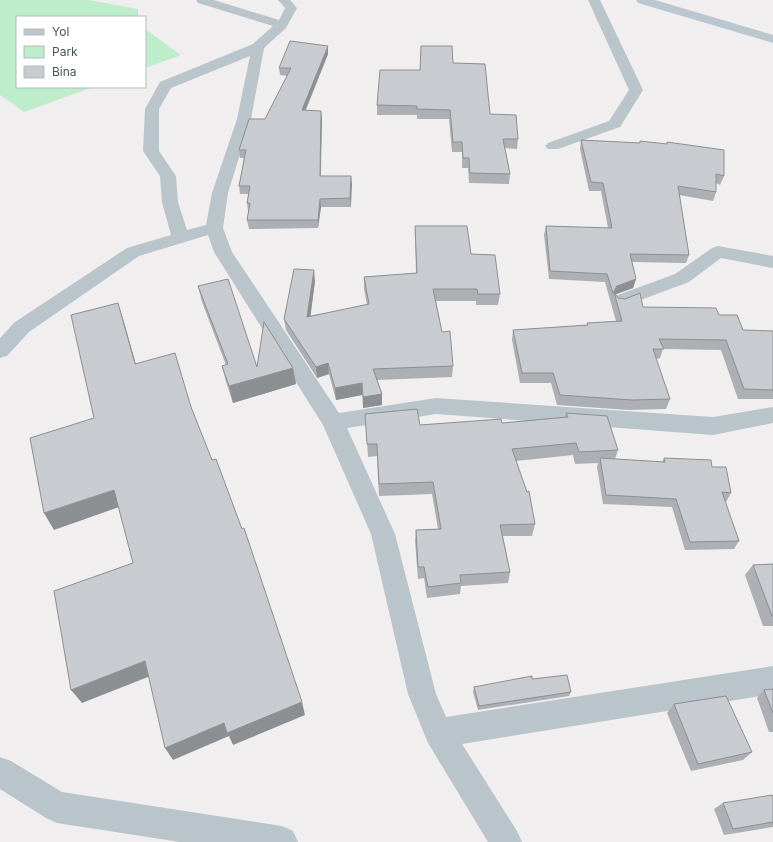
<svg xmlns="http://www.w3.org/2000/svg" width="773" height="842" font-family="Inter,sans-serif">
  <rect width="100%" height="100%" fill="#f1eeef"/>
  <path fill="#beedcb" d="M0,0H89L138,9V17H17V87H93L24,112L0,95Z
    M145,29L181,55L145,68Z"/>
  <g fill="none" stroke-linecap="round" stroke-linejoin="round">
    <path fill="#bac4cb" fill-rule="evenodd" d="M196,0H214L279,20L285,8L278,0H290L297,8L286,28L264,48L251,119L228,193L223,228L232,252L339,413L436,398L713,417L773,407V423L713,435L436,414L347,428L395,534L436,694L446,717L773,666V694L462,744L517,831L522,842H488L428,743L408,694L371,534L323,425L214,252L208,235L139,256L29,332L7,356L0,358V338L15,322L127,248L171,235L162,202L160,176L143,151L145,109L160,82L253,44L273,26L198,3ZM250,56L237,119L212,193L206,225L187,230L178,202L176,176L159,151V109L171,88Z
      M588,0H600L643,90L620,127L558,149H548L545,146L548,143L609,121L629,90Z
      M718,246L773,256V268L721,258L689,282L622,307L615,306L612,301L615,296L675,274L712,248Z
      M0,757L11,761L62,792L282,826L293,831L298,842H180L57,823L46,818L0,789Z"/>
    <path fill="#bbc7d0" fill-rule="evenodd" d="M636,0H655L773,35V43L638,3Z"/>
  </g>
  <path fill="#acafb4" d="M328,54L306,110L322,119L321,176H351V207H321L318,228L249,229L247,220L249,211H248L247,203L249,194H240L239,186L244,158H240L239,150L265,119L287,76L280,75L279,68Z
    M453,63L490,114L518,139L517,149L505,148L510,174L509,184L469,183L468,168H462V152H452L449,119H417V115H377V105L420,70Z
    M581,140L639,143L640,141L724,176L720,185L716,183V192L713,201L679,195L689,255L686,263L632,262L636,279L633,288L615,294L618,298L643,307L719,315L743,330L773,331V399H738L721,350L663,349L660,358L656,359L670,399L666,409L629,410L557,405L551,383H520L512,340L513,330L587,325V323L616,321L605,282L549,279L544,235L546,226L608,228L601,191H589L580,149Z
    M415,226L471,254L500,294L498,305H476V301H436L442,332L453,366L452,377L377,380L382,394V405L363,408L362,395L336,400L329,374L317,378L286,330L284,319L315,281L310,316L367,305L364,289V277L416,273L415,238Z
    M198,286L257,367L293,368L296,384L233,403L226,382L222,366L226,365L202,302Z
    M566,413L618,450L615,459L662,462L664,458L712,467L731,493L726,502L725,501L739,541L734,549L685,550L672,507L603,504L597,467L598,463L575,464L573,455L516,461L535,524L532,536H503L510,572L508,583L461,586L460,594L427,598L424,578L418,579L415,541L416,530L438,529L432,494L379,496L377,456L368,457L365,414L420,425L502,423L565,417Z
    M773,564V626H763L745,575L753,565Z
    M532,679L571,692L569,696L478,710L473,692L474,687Z
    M773,689V732H769L757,698L764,690Z
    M674,704L752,752L743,760L691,771L667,713Z
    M773,796V827L724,835L714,809L723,803Z"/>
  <path fill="#8c8f92" d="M328,46V54L302,118V110Z
    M321,111L322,119L320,185V176Z
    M351,176L352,184L351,207L350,198Z
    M320,199L321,207L318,228V220Z
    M314,270L315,281L309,328L307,317Z
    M636,279L633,288L614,295V292L617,286Z
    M118,303L124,322L141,382L135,364Z
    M328,363L329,374L317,378L316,367Z
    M293,368L296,384L233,403L229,386Z
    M362,383V395L336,400L335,388Z
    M382,394V405L363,408V397Z
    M114,490L122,506L54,530L44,513Z
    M145,661L153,675L82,703L71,690Z
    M302,702L305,715L233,745L229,736L173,760L165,748L224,723Z"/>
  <path fill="#c8ccd1" stroke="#8c8f92" d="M290,41L328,46L302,110L321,111L320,176H351L350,198L320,199L318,220H247L250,203H247L250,186H239L246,150H239L249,119H265L291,68H279Z
    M421,46H452L453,63L485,64L490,114L516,115L518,139H503L510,174L470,173L469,158H463L462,142H453L450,110L417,109V106L377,105L380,70H420Z
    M581,140L640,143V141L667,144V142L724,150V176L716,174V192L678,186L689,255L630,254L636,279L617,286L613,293L607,274L550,271L546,226L612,228L603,183L591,182Z
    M415,226H467L471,254L495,255L500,294H478L477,289H433L442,332L450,331L453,366L373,369L382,394L363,397L362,383L335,388L328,363L316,367L284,319L294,269L314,270L307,317L369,304L364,277L417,273Z
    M228,279L257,367L264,322L293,368L229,386L222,366L228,364L198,286Z
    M614,292L618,298L625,299L640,293L643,307L716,308L719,315H737L743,330L773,331V390L744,389L726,340L659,339L664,349H653L670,399L632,400L560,395L553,373H522L513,330L588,325L587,323L622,321Z
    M118,303L135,364L175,353L191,407L212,460L216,459L242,529L244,528L302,702L227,733L224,723L165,748L145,661L71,690L54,591L133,563L114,490L44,513L30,438L94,418L71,315Z
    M417,409L420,425L501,419L502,423L568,417L566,413L607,416L618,450L579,452L576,443L512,449L527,492L529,491L535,524L500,525L510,572L460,575L461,583L428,587L424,567H418L416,530L441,529L433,482L379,484L377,444H367L365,414Z
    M600,458L665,462L664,458L711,460L712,467H726L731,493L722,492L739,541L690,542L676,499L606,495Z
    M773,564V616H772L753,565Z
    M567,675L571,692L479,706L474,687L532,676V679Z
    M773,689V713L764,690Z
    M726,696L752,752L698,764L674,704Z
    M772,795L773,796V822L733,829L723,803Z"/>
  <rect x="16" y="16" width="130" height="72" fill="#ffffff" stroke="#b5bbbd"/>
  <rect x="24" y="29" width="20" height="6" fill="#bbc7d0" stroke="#b5bbbd"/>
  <text x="52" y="36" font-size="12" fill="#47545b">Yol</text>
  <rect x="24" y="46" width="20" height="12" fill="#beedcb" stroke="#b5bbbd"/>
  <text x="52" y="56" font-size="12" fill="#47545b">Park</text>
  <rect x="24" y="66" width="20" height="12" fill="#c8ccd1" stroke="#b5bbbd"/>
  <text x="52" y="76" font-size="12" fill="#47545b">Bina</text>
</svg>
